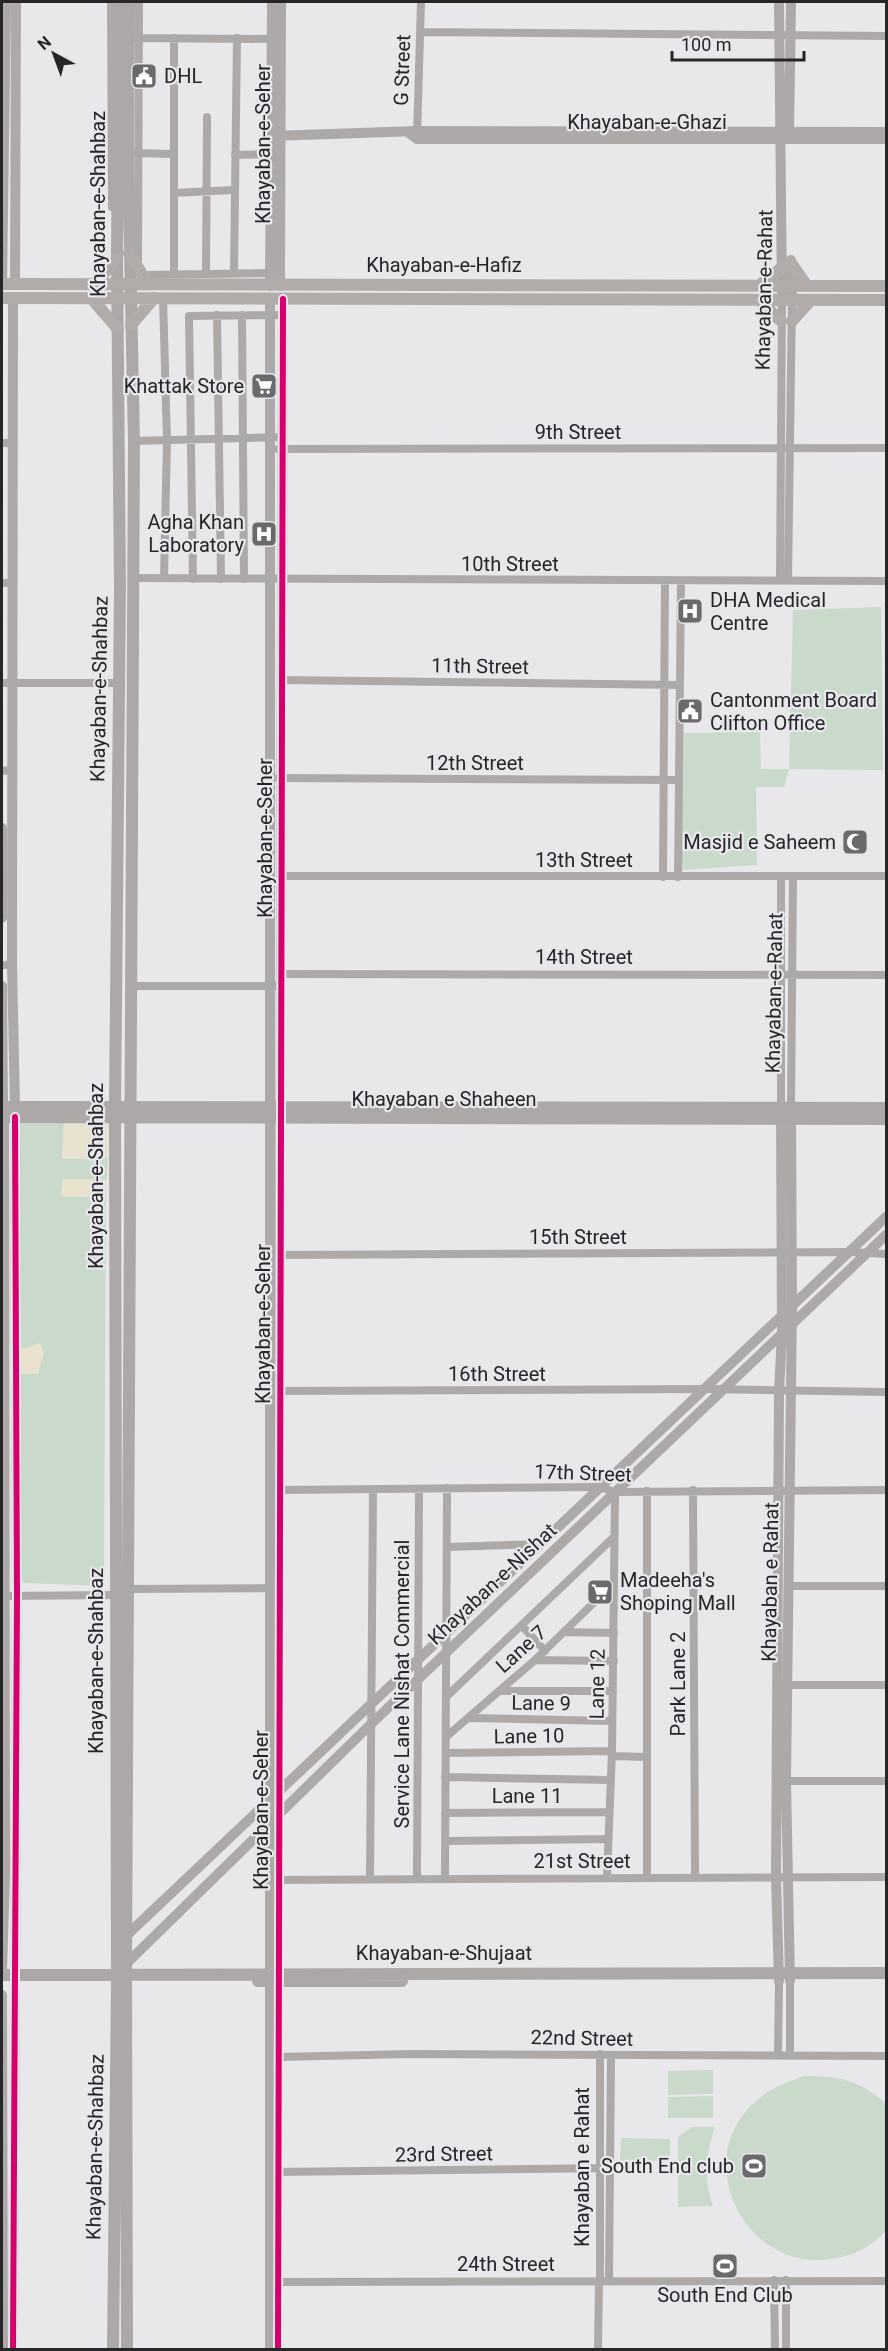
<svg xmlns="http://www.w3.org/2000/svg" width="888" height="2351" font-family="Roboto,sans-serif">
  <rect width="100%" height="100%" fill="#e8e8ea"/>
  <path fill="#c9dacb" d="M881,607L883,770L789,769L784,787H756L757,865L681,870L684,733L760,732L761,769H789L793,610Z
    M18,1120L64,1121L62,1159L108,1158L107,1180L63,1179L61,1196L106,1198L104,1586L24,1583L21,1578L19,1374L23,1349L17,1343Z
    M713,2070V2094L668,2095V2071Z
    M804,2076C841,2076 857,2080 886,2103V2231C871,2247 853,2256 831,2259C747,2273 690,2162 753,2104C768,2089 785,2083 804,2076Z
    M713,2096V2118H668V2097Z
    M692,2127H715C706,2153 703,2180 713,2206L678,2207V2137Z
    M621,2138L670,2139V2161L620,2160Z"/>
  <path fill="#e8e2cf" d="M64,1121L109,1123L108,1158L62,1159Z
    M63,1179L107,1180L106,1198L61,1196Z
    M40,1343L44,1353L38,1374H19L18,1344L23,1349Z"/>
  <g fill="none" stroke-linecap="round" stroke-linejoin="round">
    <path stroke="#ada9a8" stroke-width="8" d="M111,2L112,207
      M420,32L886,36
      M135,38L272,39
      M174,38V272
      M417,136L421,2
      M135,153L173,154
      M235,155L272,154
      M174,193L234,190
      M138,267L139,2
      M234,272L237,38
      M206,273L207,117
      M143,275L274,273
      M163,298L167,440L164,578
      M217,315L221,579
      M242,315L244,579
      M134,441L283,437
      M2,443H13
      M278,449L886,448
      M133,578L886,581
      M193,579L189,316L283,315
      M780,580L782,299
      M788,580L792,299
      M2,583H12
      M282,680L679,685
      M2,683H119
      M2,771L12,770
      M278,778L679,780
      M281,876H886
      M663,877L665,581
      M678,877L681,581
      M2,965H12
      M281,974L886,975
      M131,986H275
      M781,1108V877
      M791,1108L793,877
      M277,1255L850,1252L886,1254
      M274,1391L705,1389L886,1392
      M279,1490L599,1487L615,1492L886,1490
      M693,1490L695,1877
      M448,1547L541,1544
      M788,1586H886
      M129,1589L275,1588
      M5,1596L115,1595
      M522,1626L545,1651
      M564,1632L614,1633
      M535,1660L614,1661
      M787,1685H886
      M499,1691H613
      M446,1697L614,1537
      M469,1718L612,1721
      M447,1736L535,1660L614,1583
      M446,1753L612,1751
      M612,1756L647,1757
      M445,1777L610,1780
      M786,1781H886
      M445,1813L609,1812
      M445,1841L608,1839
      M607,1877L612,1751L615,1492
      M370,1878L373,1491
      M417,1878L419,1490
      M445,1878L447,1488
      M647,1878V1491
      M278,1880L886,1877
      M600,2054V2280
      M778,2056L779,1981
      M790,2056V1981
      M277,2057L411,2054L886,2056
      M277,2172L610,2168
      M609,2280L611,2055
      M774,2280L775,2350
      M786,2280V2350
      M270,2282L886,2281
      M598,2350L599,2280"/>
    <path stroke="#ada9a8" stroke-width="10" d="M779,2L782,299
      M409,133L417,139H886
      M789,133L791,2
      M272,136L417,131L886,132
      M791,260L792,299
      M2,284L6,2
      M15,284L16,2
      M270,286L272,2
      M280,286L281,2
      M13,298L12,965L15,1106
      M270,299V2350
      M2,828V918
      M2,986L3,1107
      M127,1935L886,1217
      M278,1943L283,299
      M126,1964L372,1723L886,1235
      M2,1972L5,1873L4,1117
      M779,1981L776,1877L779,1392L782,1334L781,1111
      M790,1981L786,1781L792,1307L791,1112
      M2,1995L3,2350
      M13,2350L17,1596L15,1117"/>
    <path stroke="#aca8a7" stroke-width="12" d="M2,1107L886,1108
      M2,1117L886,1119
      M2,1975L886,1973
      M258,1981H402
      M113,2350L117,1983L115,1105L120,588L117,259L119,2
      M127,2350L126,1964L134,441L128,153L129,2"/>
    <path stroke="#b1acaa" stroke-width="12" d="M129,253L148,284
      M791,263L807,286
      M2,284L886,286
      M94,284L117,259
      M760,285L784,266
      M2,298L886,300
      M92,299L118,329
      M759,300L781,321
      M792,321L811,300
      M131,325L154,298"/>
    <defs>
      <path id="cycleway" d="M13,2350L17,1596L15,1117
        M278,2350L283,299"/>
    </defs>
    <use href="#cycleway" stroke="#e7e7eb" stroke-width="10"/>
    <use href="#cycleway" stroke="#d6006c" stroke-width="6"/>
  </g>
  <defs>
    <symbol id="civic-square" viewBox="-11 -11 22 22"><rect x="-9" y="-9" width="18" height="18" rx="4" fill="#6a6a6c" stroke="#e7e7eb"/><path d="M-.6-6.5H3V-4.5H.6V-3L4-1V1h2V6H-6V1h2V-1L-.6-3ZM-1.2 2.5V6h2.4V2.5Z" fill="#fff"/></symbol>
    <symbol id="supermarket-square" viewBox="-11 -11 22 22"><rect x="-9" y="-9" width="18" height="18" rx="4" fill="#6a6a6c" stroke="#e7e7eb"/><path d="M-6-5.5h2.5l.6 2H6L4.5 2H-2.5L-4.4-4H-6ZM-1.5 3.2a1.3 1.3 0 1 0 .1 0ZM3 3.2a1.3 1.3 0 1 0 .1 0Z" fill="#fff"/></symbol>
    <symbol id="hospital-square" viewBox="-11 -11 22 22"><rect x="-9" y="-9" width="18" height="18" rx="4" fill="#6a6a6c" stroke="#e7e7eb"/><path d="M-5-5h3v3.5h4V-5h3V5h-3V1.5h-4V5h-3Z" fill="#fff"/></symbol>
    <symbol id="mosque-square" viewBox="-11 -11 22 22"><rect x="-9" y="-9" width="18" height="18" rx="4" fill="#6a6a6c" stroke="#e7e7eb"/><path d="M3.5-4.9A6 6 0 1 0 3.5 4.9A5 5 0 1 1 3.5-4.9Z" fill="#fff"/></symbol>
    <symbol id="stadium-square" viewBox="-11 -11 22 22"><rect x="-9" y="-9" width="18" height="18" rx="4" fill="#6a6a6c" stroke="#e7e7eb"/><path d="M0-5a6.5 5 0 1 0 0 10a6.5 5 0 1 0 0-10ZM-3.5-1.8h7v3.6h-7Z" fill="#fff"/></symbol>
  </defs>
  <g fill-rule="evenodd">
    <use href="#civic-square" x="129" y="61" width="30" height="30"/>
    <use href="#supermarket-square" x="249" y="371" width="30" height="30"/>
    <use href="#hospital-square" x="249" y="519" width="30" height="30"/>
    <use href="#hospital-square" x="675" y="596" width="30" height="30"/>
    <use href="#civic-square" x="675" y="696" width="30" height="30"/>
    <use href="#mosque-square" x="840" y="827" width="30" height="30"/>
    <use href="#supermarket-square" x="585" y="1577" width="30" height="30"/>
    <use href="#stadium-square" x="739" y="2151" width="30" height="30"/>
    <use href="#stadium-square" x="710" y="2251" width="30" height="30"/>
  </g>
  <g text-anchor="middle" stroke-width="4.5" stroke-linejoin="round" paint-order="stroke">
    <g font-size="20" fill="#262628" stroke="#e7e7eb">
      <text transform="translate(402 70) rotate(-88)" y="7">G Street</text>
      <text x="647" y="129">Khayaban-e-Ghazi</text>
      <text transform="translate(263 144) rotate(-90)" y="7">Khayaban-e-Seher</text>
      <text transform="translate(98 204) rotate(-90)" y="7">Khayaban-e-Shahbaz</text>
      <text x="444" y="272">Khayaban-e-Hafiz</text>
      <text transform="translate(764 290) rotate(-89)" y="7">Khayaban-e-Rahat</text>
      <text x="578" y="439">9th Street</text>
      <text x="510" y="571">10th Street</text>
      <text transform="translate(480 666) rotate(1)" y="7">11th Street</text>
      <text transform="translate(99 689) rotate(-89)" y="7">Khayaban-e-Shahbaz</text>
      <text x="475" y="770">12th Street</text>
      <text transform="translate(265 838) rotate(-90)" y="7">Khayaban-e-Seher</text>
      <text x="584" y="867">13th Street</text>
      <text x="584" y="964">14th Street</text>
      <text transform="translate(774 993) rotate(-89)" y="7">Khayaban-e-Rahat</text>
      <text x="444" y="1106">Khayaban e Shaheen</text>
      <text transform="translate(96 1176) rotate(-90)" y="7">Khayaban-e-Shahbaz</text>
      <text x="578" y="1244">15th Street</text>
      <text transform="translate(263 1324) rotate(-90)" y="7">Khayaban-e-Seher</text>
      <text x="497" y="1381">16th Street</text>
      <text transform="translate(583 1473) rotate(2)" y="7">17th Street</text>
      <text transform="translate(770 1582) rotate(-89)" y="7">Khayaban e Rahat</text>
      <text transform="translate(492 1584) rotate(-43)" y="7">Khayaban-e-Nishat</text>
      <text transform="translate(521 1649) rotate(-42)" y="7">Lane 7</text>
      <text transform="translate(96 1661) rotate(-90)" y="7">Khayaban-e-Shahbaz</text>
      <text transform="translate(402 1684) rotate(-90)" y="7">Service Lane Nishat Commercial</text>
      <text transform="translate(597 1684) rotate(-89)" y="7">Lane 12</text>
      <text transform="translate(678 1684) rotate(-90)" y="7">Park Lane 2</text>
      <text transform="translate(541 1703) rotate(1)" y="7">Lane 9</text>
      <text transform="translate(529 1736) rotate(-1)" y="7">Lane 10</text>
      <text x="527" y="1803">Lane 11</text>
      <text transform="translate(261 1810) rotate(-90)" y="7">Khayaban-e-Seher</text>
      <text x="582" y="1868">21st Street</text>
      <text x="444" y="1960">Khayaban-e-Shujaat</text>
      <text transform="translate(582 2038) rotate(1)" y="7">22nd Street</text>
      <text transform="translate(95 2147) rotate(-89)" y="7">Khayaban-e-Shahbaz</text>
      <text transform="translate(444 2154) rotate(-1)" y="7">23rd Street</text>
      <text transform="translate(582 2167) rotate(-90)" y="7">Khayaban e Rahat</text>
      <text x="506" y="2271">24th Street</text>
    </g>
    <g font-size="20" fill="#262628" stroke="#e7e7eb" text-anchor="start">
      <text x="164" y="83">DHL</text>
      <text x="244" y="393" text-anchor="end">Khattak Store</text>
      <text x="244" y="529" text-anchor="end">Agha Khan<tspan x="244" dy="23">Laboratory</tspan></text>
      <text x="710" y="607">DHA Medical<tspan x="710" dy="23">Centre</tspan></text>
      <text x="710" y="707">Cantonment Board<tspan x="710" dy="23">Clifton Office</tspan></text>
      <text x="836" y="849" text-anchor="end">Masjid e Saheem</text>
      <text x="620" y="1587">Madeeha's<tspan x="620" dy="23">Shoping Mall</tspan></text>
      <text x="734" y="2173" text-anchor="end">South End club</text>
      <text x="725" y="2302" text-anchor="middle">South End Club</text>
    </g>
  </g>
  <rect width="888" height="2351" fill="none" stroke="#262628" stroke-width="6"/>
  <g transform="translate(54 54) rotate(319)" stroke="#e7e7eb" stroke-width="4.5" paint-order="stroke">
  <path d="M0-4.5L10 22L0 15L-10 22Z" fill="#262628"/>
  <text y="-9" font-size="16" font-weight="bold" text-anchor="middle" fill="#262628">N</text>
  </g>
  <path d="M672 51v9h132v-9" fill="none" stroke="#262628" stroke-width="3"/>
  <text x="681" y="51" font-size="18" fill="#262628" stroke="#e7e7eb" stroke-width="4.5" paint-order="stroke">100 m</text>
</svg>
